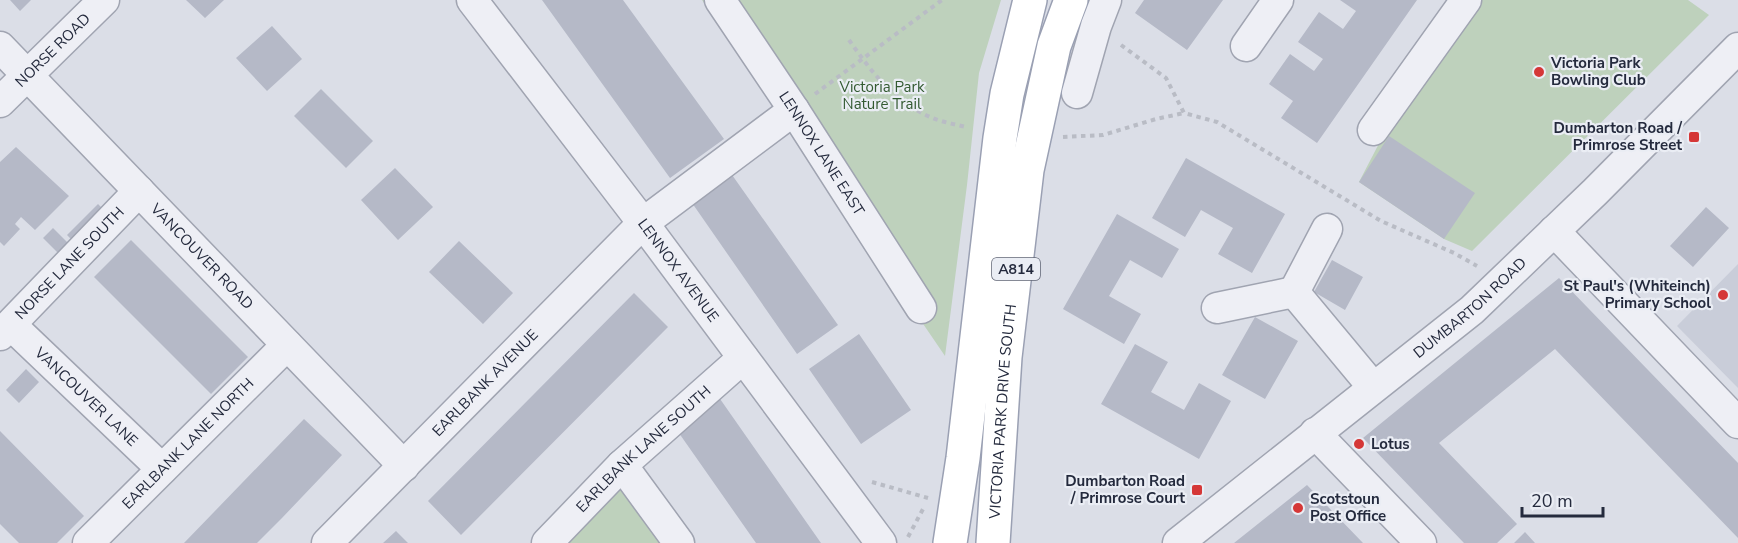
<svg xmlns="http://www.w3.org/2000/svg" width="1738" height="543" font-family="'Nunito Sans',sans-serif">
  <rect width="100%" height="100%" fill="#dbdee7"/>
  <path fill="#c9cdd9" d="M1738,264V388L1677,326Z"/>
  <path fill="#bed1bc" d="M702,0H1001L979,73L967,185L945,356Z
    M1479,0H1688L1709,15L1472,251L1444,239L1359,182L1386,130Z
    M632,470L686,543H561Z"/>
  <path fill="#b5b9c7" d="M10,0H31L20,11Z
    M186,0H224L205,18Z
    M542,0H623L724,139L670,178Z
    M1144,0H1223L1187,50L1135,13Z
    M1340,0H1417L1317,143L1281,118L1293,101L1269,84L1290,54L1314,71L1323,59L1298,42L1319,12L1343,29L1356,11Z
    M272,26L302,59L267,91L236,58Z
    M321,89L373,141L346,168L294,116Z
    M1389,136L1475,193L1444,239L1359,182Z
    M16,147L69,196L35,230L21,217L15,224L20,229L4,246L0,242V162Z
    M1186,158L1285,214L1252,273L1218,254L1233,228L1201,210L1185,237L1152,218Z
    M395,168L433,207L398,240L361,200Z
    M730,172L838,325L797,354L690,200Z
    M98,204L108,214L78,246L67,235Z
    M1706,207L1729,228L1693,267L1670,246Z
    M1117,214L1179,249L1162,278L1130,260L1109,296L1141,314L1124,344L1063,309Z
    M53,228L73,248L63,258L43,238Z
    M131,240L248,357L211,394L94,277Z
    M459,241L513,293L483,324L429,272Z
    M1332,260L1363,277L1345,310L1314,292Z
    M1559,278L1738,463V538L1555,349L1439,443L1517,524L1497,543H1464L1363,438Z
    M634,293L668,327L461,535L428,501Z
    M1255,317L1298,341L1265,399L1222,375Z
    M859,334L911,410L861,444L809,369Z
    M1135,344L1168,362L1151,392L1184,410L1199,383L1231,401L1199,459L1101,404Z
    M26,369L39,382L19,403L6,390Z
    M718,396L821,543H756L674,426Z
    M304,419L342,455L282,518L257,543H184Z
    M0,431L84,516L57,543H19L0,524Z
    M1307,485L1363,543H1234Z
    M396,531L408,543H383Z
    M1525,532L1535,543H1514Z"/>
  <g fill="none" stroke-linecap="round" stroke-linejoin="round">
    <defs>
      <g id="minor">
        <path id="s1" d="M472,0L643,223L881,543"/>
        <path id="s2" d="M720,0L794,110L921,308"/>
        <path d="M1246,46L1278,0"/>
        <path id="s3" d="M0,47L404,466"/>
        <path d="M1077,93L1096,26L1106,0"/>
        <path id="s4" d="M0,102L104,0"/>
        <path d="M1373,130L1466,0"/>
        <path d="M1554,231L1738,423"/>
        <path d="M1294,292L1327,229"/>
        <path d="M1217,308L1294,292L1373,387"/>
        <path id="s5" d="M11,325L162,469"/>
        <path id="s6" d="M0,335L139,191"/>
        <path d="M1315,433L1421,543"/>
        <path d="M622,465L679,543"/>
        <path id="s7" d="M88,543L287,345"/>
        <path id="s8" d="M327,543L643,223L794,110"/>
        <path id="s9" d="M547,543L622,465L743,358"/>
        <path id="s10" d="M1178,543L1472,310L1595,192L1738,48"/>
      </g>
      <g id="major">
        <path d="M950,543L963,458L1000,138L1007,94L1030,0"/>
        <path id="s11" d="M993,543L1005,357L1027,170L1054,46L1071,0"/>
      </g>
    </defs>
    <use href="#minor" stroke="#a0a4b1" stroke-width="33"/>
    <use href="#major" stroke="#9aa0b3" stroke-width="36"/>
    <path stroke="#b9bcc5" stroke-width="4" stroke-dasharray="4.5 4.5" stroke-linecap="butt" d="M849,40C871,71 893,101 930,117C941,122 954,124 966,127
      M1121,45L1166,78L1184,113L1217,122L1381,221L1454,253L1477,266
      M815,94L942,0
      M1063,137L1103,135L1156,119L1184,113
      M872,482L928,498
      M908,537L923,509"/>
    <use href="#minor" stroke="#eeeff5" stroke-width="30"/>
    <use href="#major" stroke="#fff" stroke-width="33"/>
  </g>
  <g fill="#d53737" stroke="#eaedf4" stroke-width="2">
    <circle cx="1539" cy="72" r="6"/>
    <rect x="1688" y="131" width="12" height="12" rx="3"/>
    <circle cx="1723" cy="295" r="6"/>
    <circle cx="1359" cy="444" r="6"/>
    <rect x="1191" y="484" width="12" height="12" rx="3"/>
    <circle cx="1298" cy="508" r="6"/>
  </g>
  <g text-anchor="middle" stroke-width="4.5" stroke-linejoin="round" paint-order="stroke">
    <rect fill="#eaedf4" stroke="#5f6474" stroke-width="1.5" x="992" y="258" width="48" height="22" rx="4.5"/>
    <g font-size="14" font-weight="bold" fill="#242a3d">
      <text x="1016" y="274">A814</text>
    </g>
    <g font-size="15" fill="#242a3d" stroke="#eaedf4">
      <text dy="5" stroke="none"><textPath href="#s4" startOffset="74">NORSE ROAD</textPath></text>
      <text dy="5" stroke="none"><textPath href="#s2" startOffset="184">LENNOX LANE EAST</textPath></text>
      <text dy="5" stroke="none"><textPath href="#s3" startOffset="291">VANCOUVER ROAD</textPath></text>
      <text dy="5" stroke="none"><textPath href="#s6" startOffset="100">NORSE LANE SOUTH</textPath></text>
      <text dy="5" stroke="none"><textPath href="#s1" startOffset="340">LENNOX AVENUE</textPath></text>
      <text dy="5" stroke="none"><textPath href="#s10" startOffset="375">DUMBARTON ROAD</textPath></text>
      <text dy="5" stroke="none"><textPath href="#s8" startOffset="225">EARLBANK AVENUE</textPath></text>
      <text dy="5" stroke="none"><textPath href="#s5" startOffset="104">VANCOUVER LANE</textPath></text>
      <text dy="5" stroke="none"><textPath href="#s11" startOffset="132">VICTORIA PARK DRIVE SOUTH</textPath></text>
      <text dy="5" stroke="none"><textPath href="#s7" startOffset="141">EARLBANK LANE NORTH</textPath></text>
      <text dy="5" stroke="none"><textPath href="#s9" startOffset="135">EARLBANK LANE SOUTH</textPath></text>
    </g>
    <g font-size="15" font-weight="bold" fill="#242a3d" stroke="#eaedf4" text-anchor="start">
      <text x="1551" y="68">Victoria Park<tspan x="1551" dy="17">Bowling Club</tspan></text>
      <text x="1682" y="133" text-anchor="end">Dumbarton Road /<tspan x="1682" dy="17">Primrose Street</tspan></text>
      <text x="1711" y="291" text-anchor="end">St Paul's (Whiteinch)<tspan x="1711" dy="17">Primary School</tspan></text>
      <text x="1371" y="449">Lotus</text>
      <text x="1185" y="486" text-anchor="end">Dumbarton Road<tspan x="1185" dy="17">/ Primrose Court</tspan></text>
      <text x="1310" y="504">Scotstoun<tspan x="1310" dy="17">Post Office</tspan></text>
    </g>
    <g font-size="15" fill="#335a31" stroke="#eaedf4">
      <text x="882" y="92">Victoria Park<tspan x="882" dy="17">Nature Trail</tspan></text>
    </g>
  </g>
  <path d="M1522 507v9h81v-9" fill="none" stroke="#242a3d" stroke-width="3"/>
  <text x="1531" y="507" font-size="18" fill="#242a3d" stroke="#eaedf4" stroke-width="4.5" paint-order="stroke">20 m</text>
</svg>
